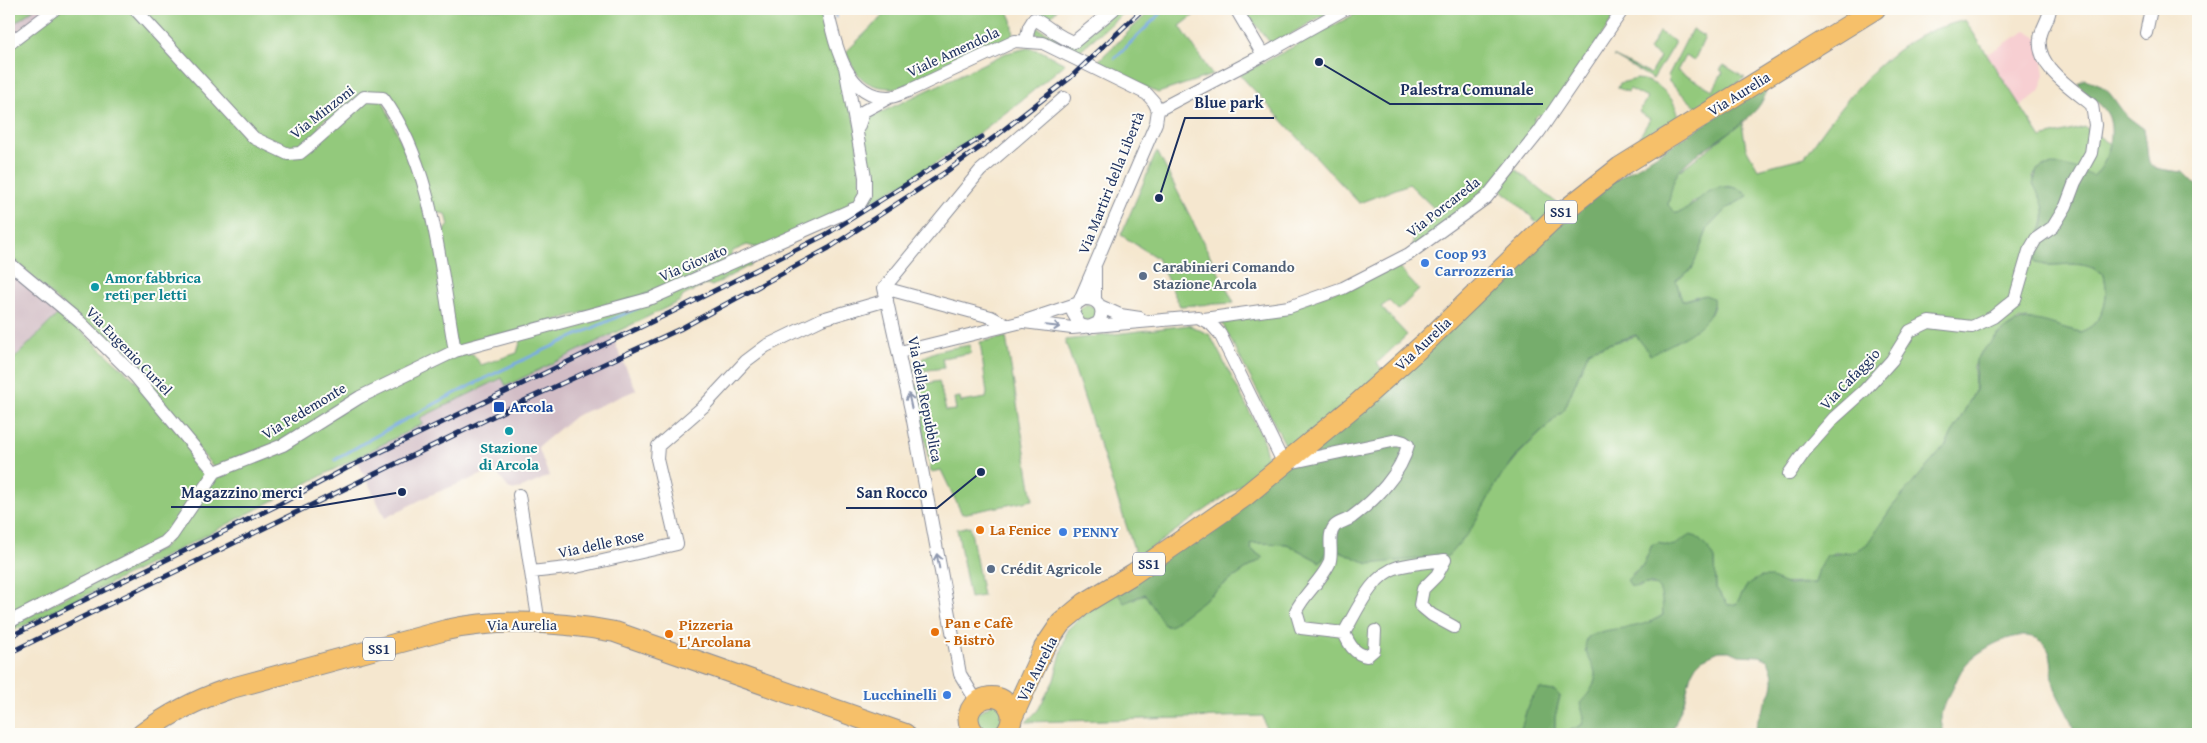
<svg xmlns="http://www.w3.org/2000/svg" width="2207" height="743" font-family="'Gentium Book Plus',serif">
  <rect width="100%" height="100%" fill="#fdfcf7"/>
  <filter id="ink" filterUnits="userSpaceOnUse"><feTurbulence type="fractalNoise" baseFrequency=".02" numOctaves="2"/><feDisplacementMap in="SourceGraphic" scale="10" xChannelSelector="R" yChannelSelector="G"/><feConvolveMatrix kernelMatrix="1 2 1 2 8 2 1 2 1" color-interpolation-filters="sRGB"/></filter>
  <filter id="wash" filterUnits="userSpaceOnUse"><feTurbulence type="fractalNoise" baseFrequency=".0096" numOctaves="4" result="noise"/><feDisplacementMap in="SourceGraphic" scale="20" xChannelSelector="R" yChannelSelector="G"/><feGaussianBlur stdDeviation="1.12" result="paint"/><feColorMatrix in="noise" values="0 0 0 0 0 0 0 0 0 0 0 0 0 0 0 0 0 1.4 0 .05"/><feComposite in="paint" operator="in"/></filter>
  <g filter="url(#wash)">
    <rect width="100%" height="100%" fill="#f5e7cf"/>
    <path fill="#f7cfd2" d="M2026,31L2040,39L2045,75L2039,92L2021,106L1987,54Z"/>
    <path fill="#d2bdc6" d="M9,9H48L9,37Z
      M9,267L60,312L9,364Z
      M611,334L636,390L575,416L538,447L549,476L522,488L510,490L494,470L428,496L385,518L356,458L421,423L420,418L503,378L506,386Z"/>
    <path fill="#93c97c" stroke="#577c6d" d="M14,9H34L16,22H9V13Z
      M58,9H132L253,139L288,155L365,99H382L429,204L453,350L282,444L216,470L137,375L9,255V46Z
      M137,9H826L856,129L862,201L761,249L747,245L733,251L727,264L682,284L456,349L437,240L449,225L446,214L434,212L384,96L363,95L335,120L325,119L319,126V134L309,144L289,152L255,136Z
      M890,9H1007L1012,20L1014,37L899,88C868,89 857,80 846,52Z
      M1033,9H1057L1047,21Z
      M1118,9H1128L1077,53L1060,46L1031,31L1033,26L1074,44Z
      M1152,9H1202L1180,26L1212,75L1158,93L1095,64Z
      M1243,9H1334L1272,45Z
      M1365,9H1601L1613,19L1545,119L1539,114L1533,120L1540,126L1484,197L1413,247V232L1440,214L1409,184L1359,203L1240,75Z
      M1965,20L2041,138L2085,127L2110,144L2103,166L2093,176L2043,166L2037,170L2033,177C2038,191 2046,205 2044,219C2042,236 2034,233 2039,253L2035,259L2043,265C2066,266 2084,259 2104,275C2110,299 2104,324 2080,332L2027,319L2019,320L2001,332L1979,354L1974,367L1975,391L1946,445L1892,507L1867,545L1855,552L1834,553L1822,562L1815,583L1748,584L1736,604L1728,605L1716,588L1715,559L1684,539C1676,548 1669,547 1659,542L1652,545L1643,565L1632,574L1638,588L1644,584L1658,586L1662,593L1663,615L1645,625L1595,633L1585,651C1600,674 1599,683 1581,703L1584,717L1582,725L1562,734L1555,731V717L1560,696L1540,689C1525,702 1526,718 1519,734H1267L1263,716L1026,722L1038,710L1054,680L1067,630L1100,599L1117,592L1133,600L1145,594L1167,627L1226,583L1263,558L1251,549L1250,544L1254,543L1287,544L1320,562L1331,547L1470,531L1499,479L1520,453L1564,410L1589,350L1711,314L1714,306L1697,296L1682,301L1676,280L1692,269L1708,228L1726,209L1747,196L1744,191L1728,186L1693,202L1685,212L1676,213L1668,205L1673,181L1679,171L1742,123L1746,148L1758,169L1805,157C1831,118 1871,65 1911,41C1928,30 1947,25 1965,20Z
      M1692,29L1705,37L1694,61L1685,56L1677,71L1713,90L1723,72L1720,70L1724,65L1745,78L1698,109L1669,82L1668,76Z
      M1659,32L1674,41V44L1653,79L1613,56L1650,74L1660,57L1649,50Z
      M1028,48L1041,51L1065,64C1004,116 941,165 870,202V182L861,135L867,119L1006,53Z
      M1637,79C1659,81 1676,98 1679,119L1659,127L1643,138L1640,136L1650,119L1639,112L1647,98L1630,89L1628,92L1618,88L1620,83Z
      M1157,151L1234,303L1180,306L1157,258L1121,235Z
      M1515,169L1558,204L1539,224L1500,188Z
      M750,258L752,264L712,286L707,284L683,296L680,301L506,386L502,378L420,418L422,424L168,555L9,633V626L164,547L218,475L362,399L451,356L473,354L481,365L517,353L522,336Z
      M1398,267L1419,290L1398,310L1389,301L1381,307L1407,335L1377,363L1384,372L1288,450L1221,321L1278,313Z
      M1087,304L1096,308L1095,318L1090,321L1084,320L1079,315L1080,309Z
      M60,312L133,378L207,467L202,486L163,538L9,618V364Z
      M1189,325L1210,335L1262,436L1268,460L1262,470L1137,558L1065,340Z
      M1006,337L1033,500L962,514L941,470L931,472L915,386L939,381L946,411L956,410L954,398L960,397L961,402L986,398L987,393L980,342Z
      M970,345L971,353L942,358L944,368L913,372C921,349 950,349 970,345Z
      M970,526L983,596L970,598L957,529Z
      M1000,699L1005,734H975L969,718Z"/>
    <path fill="#76ad6c" stroke="#486e65" d="M2084,79C2113,87 2110,98 2128,117C2133,121 2139,125 2144,129C2152,169 2139,167 2183,172L2198,187V734H2074C2072,717 2061,705 2055,689C2050,675 2055,657 2045,645C2026,623 1984,646 1967,663C1958,673 1956,684 1949,696C1941,709 1938,718 1945,734H1755C1757,701 1784,695 1768,660L1760,656L1739,655L1730,651H1719L1702,659L1696,665L1691,674L1684,702L1671,734H1562L1582,725L1584,717L1580,703C1616,667 1575,661 1588,637C1613,624 1635,633 1663,615C1662,603 1664,582 1647,584C1640,585 1638,588 1631,586L1627,580L1643,565L1652,545L1659,542C1674,550 1677,543 1690,535L1697,537L1712,553L1715,559L1716,588L1728,605L1736,604L1748,584L1761,577H1769L1789,585L1815,583L1819,568L1827,555L1855,552L1867,544L1892,507L1946,445L1975,391L1976,360C1981,351 1989,344 1997,337C2027,307 2044,324 2080,332C2104,324 2110,299 2104,275C2080,255 2061,270 2036,263L2035,259L2039,253C2035,238 2038,240 2043,226C2048,211 2041,198 2033,184L2037,170C2053,159 2076,169 2093,176C2108,166 2116,132 2108,115C2101,101 2086,96 2078,84Z
      M1766,86C1768,120 1697,146 1679,171C1672,181 1671,193 1668,205L1676,213C1696,210 1703,184 1731,187C1738,188 1744,190 1748,196L1726,209L1708,228L1692,269L1676,280L1682,301L1705,295L1713,298C1718,326 1670,344 1650,355L1636,335L1589,350L1564,410L1520,452L1499,479L1470,531L1448,556L1369,564L1331,547L1320,562L1287,544L1254,543L1250,544L1251,549L1263,558L1226,583L1170,626L1164,625L1145,594L1124,603L1117,592L1608,185Z
      M1540,689L1555,691L1560,696L1555,717V731L1561,734H1519C1526,718 1525,702 1540,689Z"/>
    <g fill="none" stroke-linecap="round" stroke-linejoin="round">
      <path stroke="#79abe5" stroke-width="3" d="M834,9L836,17
        M1115,58L1165,9
        M335,460C432,401 535,353 638,308"/>
    </g>
  </g>
  <g filter="url(#ink)">
    <g fill="none" stroke-linecap="round" stroke-linejoin="round">
      <defs>
        <path id="street" d="M135,9L254,138L288,154L300,153L310,145L364,97L383,98C434,166 440,269 455,351
          M827,9C835,43 845,98 889,97C895,97 902,93 908,91L1015,41L1043,43L1147,94L1154,102L1158,110
          M2146,33L2151,9
          M1026,40L1029,27L1034,19C1049,26 1058,38 1074,42L1114,9
          M9,44L55,9
          M1263,55L1345,9
          M1158,110L1263,55L1236,9
          M858,128L864,111L890,97
          M9,263L80,322L135,376L215,472
          M1095,268V301
          M884,288L911,410L960,674L977,702
          M884,288L980,171L1064,98
          M884,288L991,317L1006,325
          M1079,302L1156,123L1158,110
          M1100,306L1120,315L1140,318
          M1204,319L1289,307L1343,288L1409,254L1486,198L1539,132L1623,9
          M1024,322L1072,328L1084,327
          M1094,326L1198,317L1211,324L1220,334L1284,464L1397,440L1404,442L1408,445C1401,474 1375,500 1352,517C1347,521 1339,522 1335,526C1326,536 1334,552 1329,564C1321,581 1304,594 1296,611L1301,628L1344,633C1357,611 1372,574 1398,567C1413,563 1430,562 1445,560
          M900,352L1022,322L1076,304L1084,299C1099,298 1106,310 1098,323L1089,327L1080,325L1073,313L1076,304
          M1789,474L1805,451L1834,418L1864,391L1892,360L1910,331L1929,322L1972,327L1993,317L2015,299L2029,251L2036,239L2053,227L2066,206L2075,182L2091,153L2095,125L2092,105C2073,89 2036,67 2040,39C2041,28 2049,20 2050,9
          M519,495L539,624
          M1445,560L1437,575L1423,589L1420,605L1432,615L1454,627
          M531,572L576,567L677,544L657,459L658,446L704,406L746,361L766,346L822,319L887,300
          M9,622L165,542L172,535L215,472L283,445L360,397L455,351L652,298L858,207L865,195V177L845,67
          M1344,633C1349,644 1354,654 1367,656L1374,650L1375,631"/>
        <path id="primary" d="M1012,718L1044,648L1061,623L1085,603L1133,574L1244,497L1357,404L1426,342L1550,222L1620,167L1875,9
          M142,734C169,714 196,700 228,689L446,630C501,618 561,622 615,632L905,734
          M975,734C951,705 1001,680 1011,712C1013,721 1010,728 1005,734"/>
      </defs>
      <use href="#street" stroke="#888b96" stroke-width="14"/>
      <use href="#primary" stroke="#888b96" stroke-width="22"/>
      <use href="#street" stroke="#fff" stroke-width="12"/>
      <use href="#primary" stroke="#f6c06b" stroke-width="20"/>
      <defs>
        <path id="rail" d="M9,637L280,504L347,468L674,311L825,235L982,137
          M9,653L528,399L680,329L829,248L947,171L996,136L1071,77L1143,9"/>
      </defs>
      <use href="#rail" stroke="#1b2f5e" stroke-width="5"/>
      <use href="#rail" stroke="#fdfcf7" stroke-width="3" stroke-dasharray="9" stroke-linecap="butt"/>
    </g>
    <defs><path id="oneway-shaft" d="M-6 0H5M1.5-3L5.5 0L1.5 3" fill="none" stroke-width="1.6" stroke-linecap="round" stroke-linejoin="round" transform="scale(1.25)"/></defs>
    <g stroke="#8d97ae">
      <use href="#oneway-shaft" transform="translate(1053 326) rotate(6)"/>
      <use href="#oneway-shaft" transform="translate(910 401) rotate(-102)"/>
      <use href="#oneway-shaft" transform="translate(938 561) rotate(-100)"/>
    </g>
  </g>
  <g fill="#3f7fe0" stroke="#fdfcf7" stroke-width="2">
    <circle cx="1425" cy="263" r="5"/>
    <circle cx="1063" cy="532" r="5"/>
    <circle cx="947" cy="695" r="5"/>
  </g>
  <g fill="#5c6f8a" stroke="#fdfcf7" stroke-width="2">
    <circle cx="1143" cy="276" r="5"/>
    <circle cx="991" cy="569" r="5"/>
  </g>
  <g fill="#0f9aa8" stroke="#fdfcf7" stroke-width="2">
    <circle cx="95" cy="287" r="5"/>
    <circle cx="509" cy="431" r="5"/>
  </g>
  <rect fill="#1a4fb4" stroke="#fdfcf7" stroke-width="2" x="493" y="401" width="12" height="12" rx="2.5"/>
  <g fill="#e8710a" stroke="#fdfcf7" stroke-width="2">
    <circle cx="980" cy="530" r="5"/>
    <circle cx="935" cy="632" r="5"/>
    <circle cx="669" cy="634" r="5"/>
  </g>
  <g text-anchor="middle" stroke-width="4" stroke-linejoin="round" paint-order="stroke">
    <g fill="#fdfcf7" stroke="#5f6c8c" stroke-width="1">
      <rect x="1545" y="200.5" width="32" height="23" rx="4"/>
      <rect x="1133" y="552.5" width="32" height="23" rx="4"/>
      <rect x="363" y="637.5" width="32" height="23" rx="4"/>
    </g>
    <g font-size="14" font-weight="bold" fill="#1b2f5e">
      <text x="1561" y="217">SS1</text>
      <text x="1149" y="569">SS1</text>
      <text x="379" y="654">SS1</text>
    </g>
    <g font-size="15" fill="#1b2f5e" stroke="#fdfcf7">
      <text transform="translate(953 52) rotate(-25)" y="5">Viale Amendola</text>
      <text transform="translate(1739 94) rotate(-32)" y="5">Via Aurelia</text>
      <text transform="translate(322 112) rotate(-38)" y="5">Via Minzoni</text>
      <text transform="translate(1111 183) rotate(-68)" y="5">Via Martiri della Libertà</text>
      <text transform="translate(1443 207) rotate(-38)" y="5">Via Porcareda</text>
      <text transform="translate(693 263) rotate(-23)" y="5">Via Giovato</text>
      <text transform="translate(1423 344) rotate(-43)" y="5">Via Aurelia</text>
      <text transform="translate(129 351) rotate(46)" y="5">Via Eugenio Curiel</text>
      <text transform="translate(1850 379) rotate(-46)" y="5">Via Cafaggio</text>
      <text transform="translate(925 399) rotate(79)" y="5">Via della Repubblica</text>
      <text transform="translate(304 411) rotate(-31)" y="5">Via Pedemonte</text>
      <text transform="translate(601 544) rotate(-12)" y="5">Via delle Rose</text>
      <text x="522" y="630">Via Aurelia</text>
      <text transform="translate(1037 669) rotate(-63)" y="5">Via Aurelia</text>
    </g>
    <g font-size="15" font-weight="bold" fill="#366cbe" stroke="#fdfcf7" text-anchor="start">
      <text x="1435" y="259">Coop 93<tspan x="1435" dy="17">Carrozzeria</tspan></text>
      <text x="1073" y="537">PENNY</text>
      <text x="937" y="700" text-anchor="end">Lucchinelli</text>
    </g>
    <g font-size="15" font-weight="bold" fill="#4e5e75" stroke="#fdfcf7" text-anchor="start">
      <text x="1153" y="272">Carabinieri Comando<tspan x="1153" dy="17">Stazione Arcola</tspan></text>
      <text x="1001" y="574">Crédit Agricole</text>
    </g>
    <g font-size="15" font-weight="bold" fill="#0d838f" stroke="#fdfcf7" text-anchor="start">
      <text x="105" y="283">Amor fabbrica<tspan x="105" dy="17">reti per letti</tspan></text>
      <text x="509" y="453" text-anchor="middle">Stazione<tspan x="509" dy="17">di Arcola</tspan></text>
    </g>
    <g font-size="15" font-weight="bold" fill="#164399" stroke="#fdfcf7" text-anchor="start">
      <text x="510" y="412">Arcola</text>
    </g>
    <g font-size="15" font-weight="bold" fill="#c56008" stroke="#fdfcf7" text-anchor="start">
      <text x="990" y="535">La Fenice</text>
      <text x="945" y="628">Pan e Cafè<tspan x="945" dy="17">- Bistrò</tspan></text>
      <text x="679" y="630">Pizzeria<tspan x="679" dy="17">L'Arcolana</tspan></text>
    </g>
  </g>
  <path fill="none" stroke="#1b2f5e" stroke-width="2" d="M1319 62L1390 104H1543M1159 198L1185 118H1274M402 492L312 507H171M981 472L937 508H846"/>
  <g fill="#1b2f5e" stroke="#fdfcf7" stroke-width="2">
    <circle cx="1319" cy="62" r="5"/>
    <circle cx="1159" cy="198" r="5"/>
    <circle cx="402" cy="492" r="5"/>
    <circle cx="981" cy="472" r="5"/>
  </g>
  <g font-size="16" text-anchor="middle" font-weight="bold" fill="#1b2f5e" stroke="#fdfcf7" stroke-width="4" stroke-linejoin="round" paint-order="stroke">
    <text x="1467" y="95">Palestra Comunale</text>
    <text x="1229" y="108">Blue park</text>
    <text x="242" y="498">Magazzino merci</text>
    <text x="892" y="498">San Rocco</text>
  </g>
  <rect width="2207" height="743" fill="none" stroke="#fdfcf7" stroke-width="30"/>
</svg>
